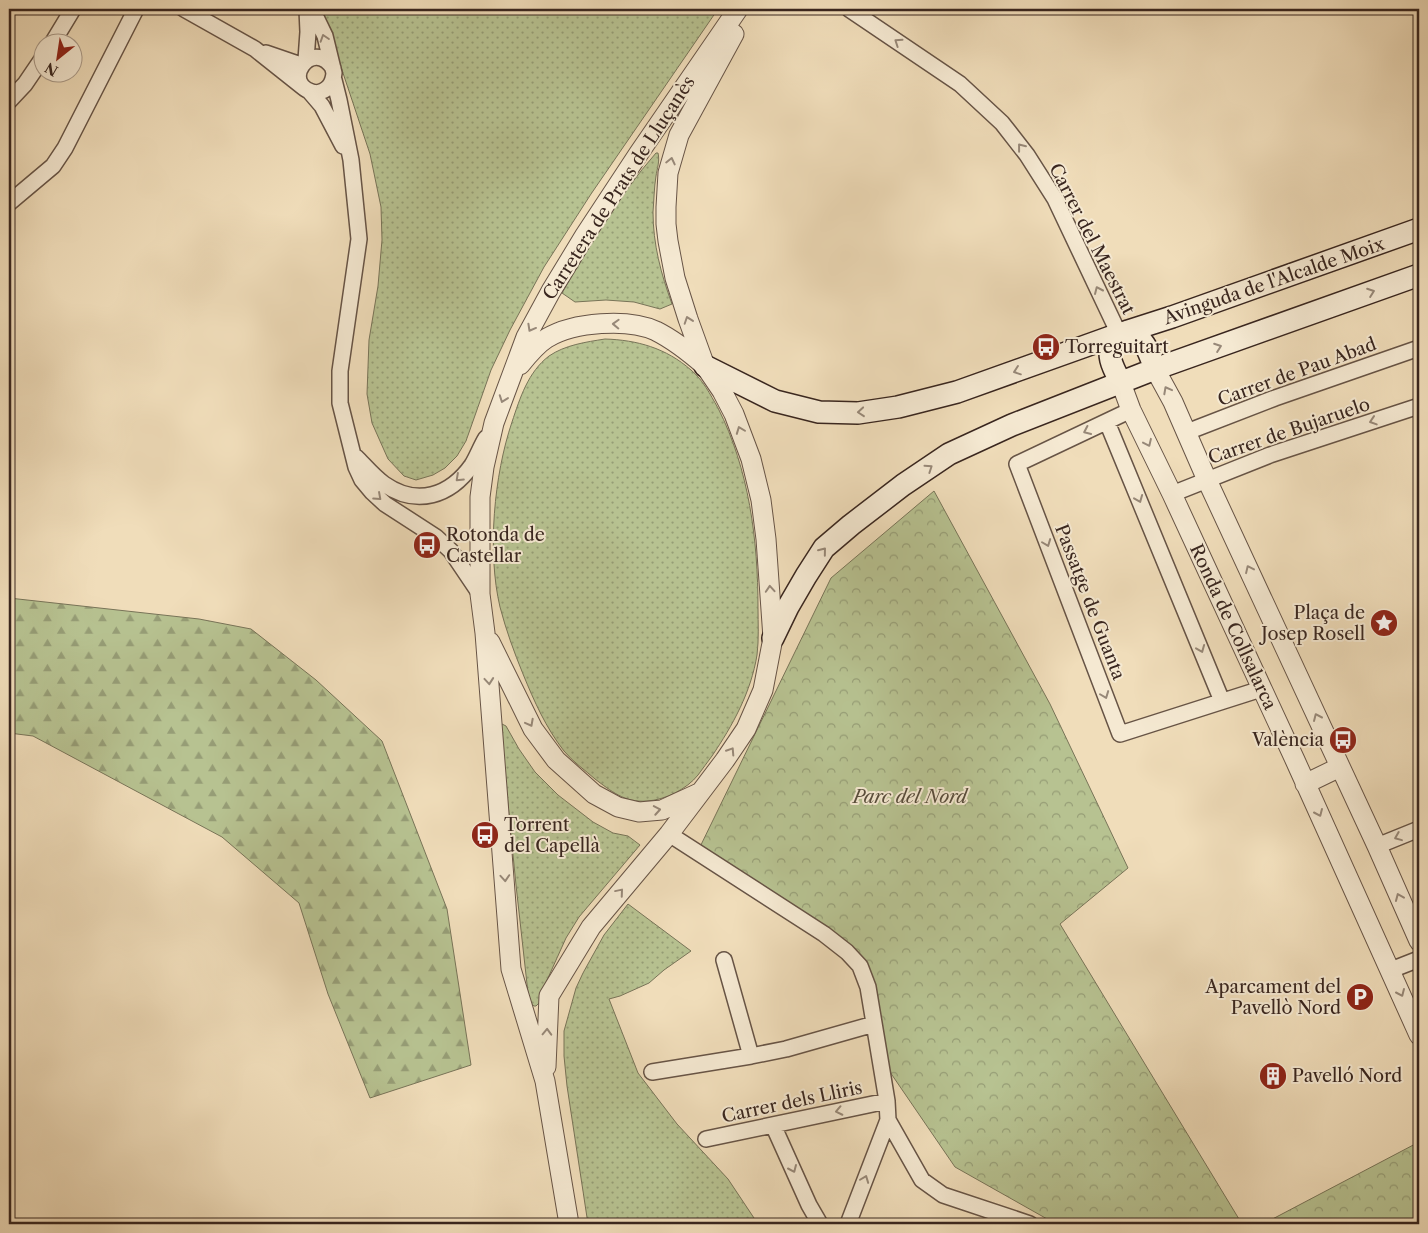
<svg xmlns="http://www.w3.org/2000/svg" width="1428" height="1233" font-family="'Libre Caslon Text',serif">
  <defs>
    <pattern id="grass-dots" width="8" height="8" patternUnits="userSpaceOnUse" patternTransform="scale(1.25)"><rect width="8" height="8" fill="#b7c291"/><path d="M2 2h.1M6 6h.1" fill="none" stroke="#969d76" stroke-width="1.8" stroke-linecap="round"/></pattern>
    <pattern id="forest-firs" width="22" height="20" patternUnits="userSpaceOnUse" patternTransform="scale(1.25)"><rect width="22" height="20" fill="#b7c291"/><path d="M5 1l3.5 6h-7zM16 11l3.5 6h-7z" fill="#969d76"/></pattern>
    <pattern id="park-crowns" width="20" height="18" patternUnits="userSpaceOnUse" patternTransform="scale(1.25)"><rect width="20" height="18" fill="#b7c291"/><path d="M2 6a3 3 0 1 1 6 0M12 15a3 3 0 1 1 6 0" fill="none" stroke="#969d76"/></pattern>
  </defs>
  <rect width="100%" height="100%" fill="#f0ddba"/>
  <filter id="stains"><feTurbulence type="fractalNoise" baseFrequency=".004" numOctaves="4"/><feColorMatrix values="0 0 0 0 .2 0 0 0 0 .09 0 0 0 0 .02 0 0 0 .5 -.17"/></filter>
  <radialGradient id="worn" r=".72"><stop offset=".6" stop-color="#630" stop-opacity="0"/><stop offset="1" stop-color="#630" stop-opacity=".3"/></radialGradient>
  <path fill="url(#grass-dots)" stroke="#787458" d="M323,9H718L591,194L544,267L510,330L491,370L466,441L457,456L445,468L433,475L416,480L404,476L388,459L372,423L367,394L369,340L378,286L382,240L381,207L370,154L322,10Z
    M656,153H658C660,161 657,169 656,176C654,188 654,200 653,212C653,244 661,274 672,304L660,309L634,302L606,300L575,302L562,293C591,245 618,196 656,153Z
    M605,339C637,340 666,348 691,370C703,380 710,394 718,408C749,469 758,540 758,608C758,623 759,639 757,655C751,692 733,725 712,756C707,762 703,769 698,775C687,789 665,800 647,801C625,803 611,791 595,779C585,770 573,762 564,751C546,728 534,701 523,674C514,652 506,630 500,607C487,552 494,475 512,422C520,398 528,372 549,356C565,345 586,342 605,339Z
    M500,723L506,726L519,749L535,772L558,795L593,822L613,833L628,836L640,845L579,917L566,938L543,989L540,1002L536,1006H534L529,1002L516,885Z
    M628,904L691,951L664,970L649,983L620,996L609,999L638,1073L677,1124L728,1179L758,1224H588L567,1086L564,1056V1031L576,988L583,973L604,935Z"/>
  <path fill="url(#forest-firs)" stroke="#787458" d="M9,598L199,619L251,629L316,680L382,741L447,909L471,1065L370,1098L328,994L299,903L222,837L33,736L9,733Z"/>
  <path fill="url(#park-crowns)" stroke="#787458" d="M934,491L1050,704L1128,868L1060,924L1242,1224H1056L955,1167L879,1056L855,961L697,853L831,578Z
    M1419,1142V1224H1263Z"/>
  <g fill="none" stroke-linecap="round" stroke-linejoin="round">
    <defs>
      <path id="minor" d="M184,9L255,49L304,88
        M312,9L325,36L334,73C333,85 327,91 316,93C277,85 312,36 333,68
        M849,9L960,84L1002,123L1027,155L1055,199L1119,334
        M53,42L73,9
        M266,53L301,65
        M306,60L308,32L307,9
        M334,80L339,100L351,160L359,239L340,371V403L356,467L362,480L372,492L385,504L436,537L451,551L480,594
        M310,92L322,106L343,146
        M9,101L25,84L42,59
        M9,203L53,166L65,148L136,9
        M1131,410L1017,464L1120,734L1261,689
        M1107,422L1222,701
        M1187,432L1275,398L1419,348
        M356,457C365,466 374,477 384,484C417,507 450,496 472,465C477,457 481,446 486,438
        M1172,494L1270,455L1419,406
        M669,834L824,934L847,952L860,966L868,987L887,1101L888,1120L848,1224
        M1377,846L1419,829
        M724,960L751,1056
        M1391,970L1419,959
        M652,1072L751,1056L786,1049L874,1024
        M888,1120L922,1180L943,1195L1030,1224
        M773,1125L809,1205L820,1224
        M706,1139L887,1101"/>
      <path id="tertiary" d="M520,365C528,355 536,345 547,338C574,322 628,318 656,331C674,340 689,352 704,365
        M1155,369L1173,402L1207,480L1377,846L1419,941
        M1121,383L1131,410L1172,494L1295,760L1419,1035
        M490,642L533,729L556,760L594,794L618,807L639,812L662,810L699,793
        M1305,784L1340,767
        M546,1067L549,996L591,927L669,834L725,760L746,729L763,690L773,638L766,539L761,500L751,459L734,414L722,391L705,366L688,319L675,278L668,241L666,224V207L668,173L679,135L734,34
        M569,1224L545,1081L511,969L485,633L480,594V497L484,467L494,423L526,337L551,291L585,235L639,153L738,9"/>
      <path id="secondary" d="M1128,331C1146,340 1148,350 1155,369
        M1113,337C1106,356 1112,366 1121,383
        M705,366L775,401L819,412L858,413L898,407L957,392L1119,334L1172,317L1419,229
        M773,638L788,607L806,576L824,548L851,525L903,485L949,454L1012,425L1155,369L1419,275"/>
    </defs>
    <use href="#minor" stroke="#675446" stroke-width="18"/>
    <use href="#tertiary" stroke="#675446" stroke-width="21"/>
    <use href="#secondary" stroke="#39261f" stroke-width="24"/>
    <use href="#minor" stroke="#f5e9d2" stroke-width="15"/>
    <use href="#tertiary" stroke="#f5e9d2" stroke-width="19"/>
    <use href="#secondary" stroke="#f5e9d2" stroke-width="21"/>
  </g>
  <defs><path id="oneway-chevron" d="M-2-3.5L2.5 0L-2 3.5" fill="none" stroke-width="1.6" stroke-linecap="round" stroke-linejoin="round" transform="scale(1.25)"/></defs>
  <g stroke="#978878">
    <use href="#oneway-chevron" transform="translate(324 38) rotate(-108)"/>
    <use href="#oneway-chevron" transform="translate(898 42) rotate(-146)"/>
    <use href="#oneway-chevron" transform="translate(1021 147) rotate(-128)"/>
    <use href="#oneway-chevron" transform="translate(671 161) rotate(-77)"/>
    <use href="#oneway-chevron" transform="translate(1098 290) rotate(-114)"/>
    <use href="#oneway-chevron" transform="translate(1371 292) rotate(-20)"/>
    <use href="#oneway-chevron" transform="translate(688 320) rotate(-109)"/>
    <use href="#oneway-chevron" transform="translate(616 324) rotate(-178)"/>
    <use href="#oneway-chevron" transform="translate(531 328) rotate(119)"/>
    <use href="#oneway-chevron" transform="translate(1218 347) rotate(-20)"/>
    <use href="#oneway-chevron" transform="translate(1017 371) rotate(161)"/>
    <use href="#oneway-chevron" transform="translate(1167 390) rotate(-118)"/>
    <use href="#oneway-chevron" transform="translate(503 399) rotate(110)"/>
    <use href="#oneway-chevron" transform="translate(861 412) rotate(175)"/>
    <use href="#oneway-chevron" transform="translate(1373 421) rotate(162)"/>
    <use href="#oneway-chevron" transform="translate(740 430) rotate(-111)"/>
    <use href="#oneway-chevron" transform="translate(1087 431) rotate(155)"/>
    <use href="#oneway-chevron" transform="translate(1148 443) rotate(65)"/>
    <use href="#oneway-chevron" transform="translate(929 468) rotate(-34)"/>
    <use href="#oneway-chevron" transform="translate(459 478) rotate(137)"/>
    <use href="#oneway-chevron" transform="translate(378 497) rotate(42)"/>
    <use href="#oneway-chevron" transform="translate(1139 499) rotate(68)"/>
    <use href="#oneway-chevron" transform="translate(1047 543) rotate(69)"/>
    <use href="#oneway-chevron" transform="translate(823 551) rotate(-51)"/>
    <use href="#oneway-chevron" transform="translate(1249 569) rotate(-115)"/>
    <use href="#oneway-chevron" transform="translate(770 589) rotate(-94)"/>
    <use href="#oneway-chevron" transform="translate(1201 649) rotate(68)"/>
    <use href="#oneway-chevron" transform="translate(489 681) rotate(85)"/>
    <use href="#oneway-chevron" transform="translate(1105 695) rotate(69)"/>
    <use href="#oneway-chevron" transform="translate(1317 717) rotate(-114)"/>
    <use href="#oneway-chevron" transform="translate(530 723) rotate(62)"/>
    <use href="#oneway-chevron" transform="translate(731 751) rotate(-57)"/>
    <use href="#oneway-chevron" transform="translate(657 810) rotate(-10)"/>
    <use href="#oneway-chevron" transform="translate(1319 813) rotate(66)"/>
    <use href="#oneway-chevron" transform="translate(1398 837) rotate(158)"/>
    <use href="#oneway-chevron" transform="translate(505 878) rotate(86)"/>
    <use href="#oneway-chevron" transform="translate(620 892) rotate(-50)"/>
    <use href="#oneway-chevron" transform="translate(1399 897) rotate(-113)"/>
    <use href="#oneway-chevron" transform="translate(1401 993) rotate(66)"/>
    <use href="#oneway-chevron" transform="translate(547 1032) rotate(-88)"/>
    <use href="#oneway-chevron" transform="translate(839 1111) rotate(168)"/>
    <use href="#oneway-chevron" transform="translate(793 1169) rotate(66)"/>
    <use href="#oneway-chevron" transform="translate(865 1179) rotate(-69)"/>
  </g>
  <defs>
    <symbol id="bus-disc" viewBox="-11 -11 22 22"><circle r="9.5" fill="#8f2418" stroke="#f5e9d2"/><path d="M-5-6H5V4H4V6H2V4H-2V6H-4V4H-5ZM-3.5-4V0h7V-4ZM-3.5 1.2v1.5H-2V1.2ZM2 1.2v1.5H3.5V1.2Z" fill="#fff"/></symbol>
    <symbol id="sight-disc" viewBox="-11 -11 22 22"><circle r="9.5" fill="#8f2418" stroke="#f5e9d2"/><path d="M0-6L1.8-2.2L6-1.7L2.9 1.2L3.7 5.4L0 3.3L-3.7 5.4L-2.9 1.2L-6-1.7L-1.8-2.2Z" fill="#fff"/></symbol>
    <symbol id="parking-disc" viewBox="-11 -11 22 22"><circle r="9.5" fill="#8f2418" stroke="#f5e9d2"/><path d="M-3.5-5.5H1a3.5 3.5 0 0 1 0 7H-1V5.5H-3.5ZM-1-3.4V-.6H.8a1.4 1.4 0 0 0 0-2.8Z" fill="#fff"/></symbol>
    <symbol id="building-disc" viewBox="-11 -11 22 22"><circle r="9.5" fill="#8f2418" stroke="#f5e9d2"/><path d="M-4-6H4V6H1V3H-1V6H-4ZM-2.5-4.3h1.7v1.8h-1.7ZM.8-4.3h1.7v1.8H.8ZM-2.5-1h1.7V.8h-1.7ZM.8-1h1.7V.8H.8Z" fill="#fff"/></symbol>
  </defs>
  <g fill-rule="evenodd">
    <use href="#bus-disc" x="1030" y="331" width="32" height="32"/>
    <use href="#bus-disc" x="411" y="529" width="32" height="32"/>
    <use href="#sight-disc" x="1368" y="607" width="32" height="32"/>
    <use href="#bus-disc" x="1327" y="724" width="32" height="32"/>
    <use href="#bus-disc" x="469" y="819" width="32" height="32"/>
    <use href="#parking-disc" x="1344" y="981" width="32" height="32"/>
    <use href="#building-disc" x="1257" y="1060" width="32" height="32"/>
  </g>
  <g text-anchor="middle" stroke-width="4" stroke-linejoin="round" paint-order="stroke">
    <g font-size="18" fill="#39261f" stroke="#f5e9d2">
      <text transform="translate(619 188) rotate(-57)" y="6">Carretera de Prats de Lluçanès</text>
      <text transform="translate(1092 239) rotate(63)" y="6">Carrer del Maestrat</text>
      <text transform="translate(1274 281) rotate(-19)" y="6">Avinguda de l'Alcalde Moix</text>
      <text transform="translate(1297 372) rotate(-20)" y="6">Carrer de Pau Abad</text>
      <text transform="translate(1289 431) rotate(-19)" y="6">Carrer de Bujaruelo</text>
      <text transform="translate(1090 602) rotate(69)" y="6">Passatge de Guanta</text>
      <text transform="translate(1233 627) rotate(65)" y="6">Ronda de Collsalarca</text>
      <text transform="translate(792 1102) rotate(-12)" y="6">Carrer dels Lliris</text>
    </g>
    <g font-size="18" fill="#39261f" stroke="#f5e9d2" text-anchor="start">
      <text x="1065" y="353">Torreguitart</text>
      <text x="446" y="541">Rotonda de<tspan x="446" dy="21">Castellar</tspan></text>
      <text x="1365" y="619" text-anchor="end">Plaça de<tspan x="1365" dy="21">Josep Rosell</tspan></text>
      <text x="1324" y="746" text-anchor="end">València</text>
      <text x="504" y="831">Torrent<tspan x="504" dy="21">del Capellà</tspan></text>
      <text x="1341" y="993" text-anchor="end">Aparcament del<tspan x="1341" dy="21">Pavellò Nord</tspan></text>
      <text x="1292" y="1082">Pavelló Nord</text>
    </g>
    <g font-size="18" font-style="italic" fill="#584d3c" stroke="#f5e9d2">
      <text x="910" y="803">Parc del Nord</text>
    </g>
  </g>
  <rect width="1428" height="1233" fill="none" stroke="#f0ddba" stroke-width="30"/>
  <rect x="10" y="10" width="1408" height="1213" fill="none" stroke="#39261f" stroke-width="2.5"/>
  <rect x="15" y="15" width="1398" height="1203" fill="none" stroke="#39261f"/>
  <g transform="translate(58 58) rotate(210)"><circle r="24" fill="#f5e9d2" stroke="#aa9b8a"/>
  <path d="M0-4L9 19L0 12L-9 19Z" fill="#8f2418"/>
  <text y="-8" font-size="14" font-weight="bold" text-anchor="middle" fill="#39261f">N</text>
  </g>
  <rect width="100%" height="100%" filter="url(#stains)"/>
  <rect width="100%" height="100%" fill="url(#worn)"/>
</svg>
